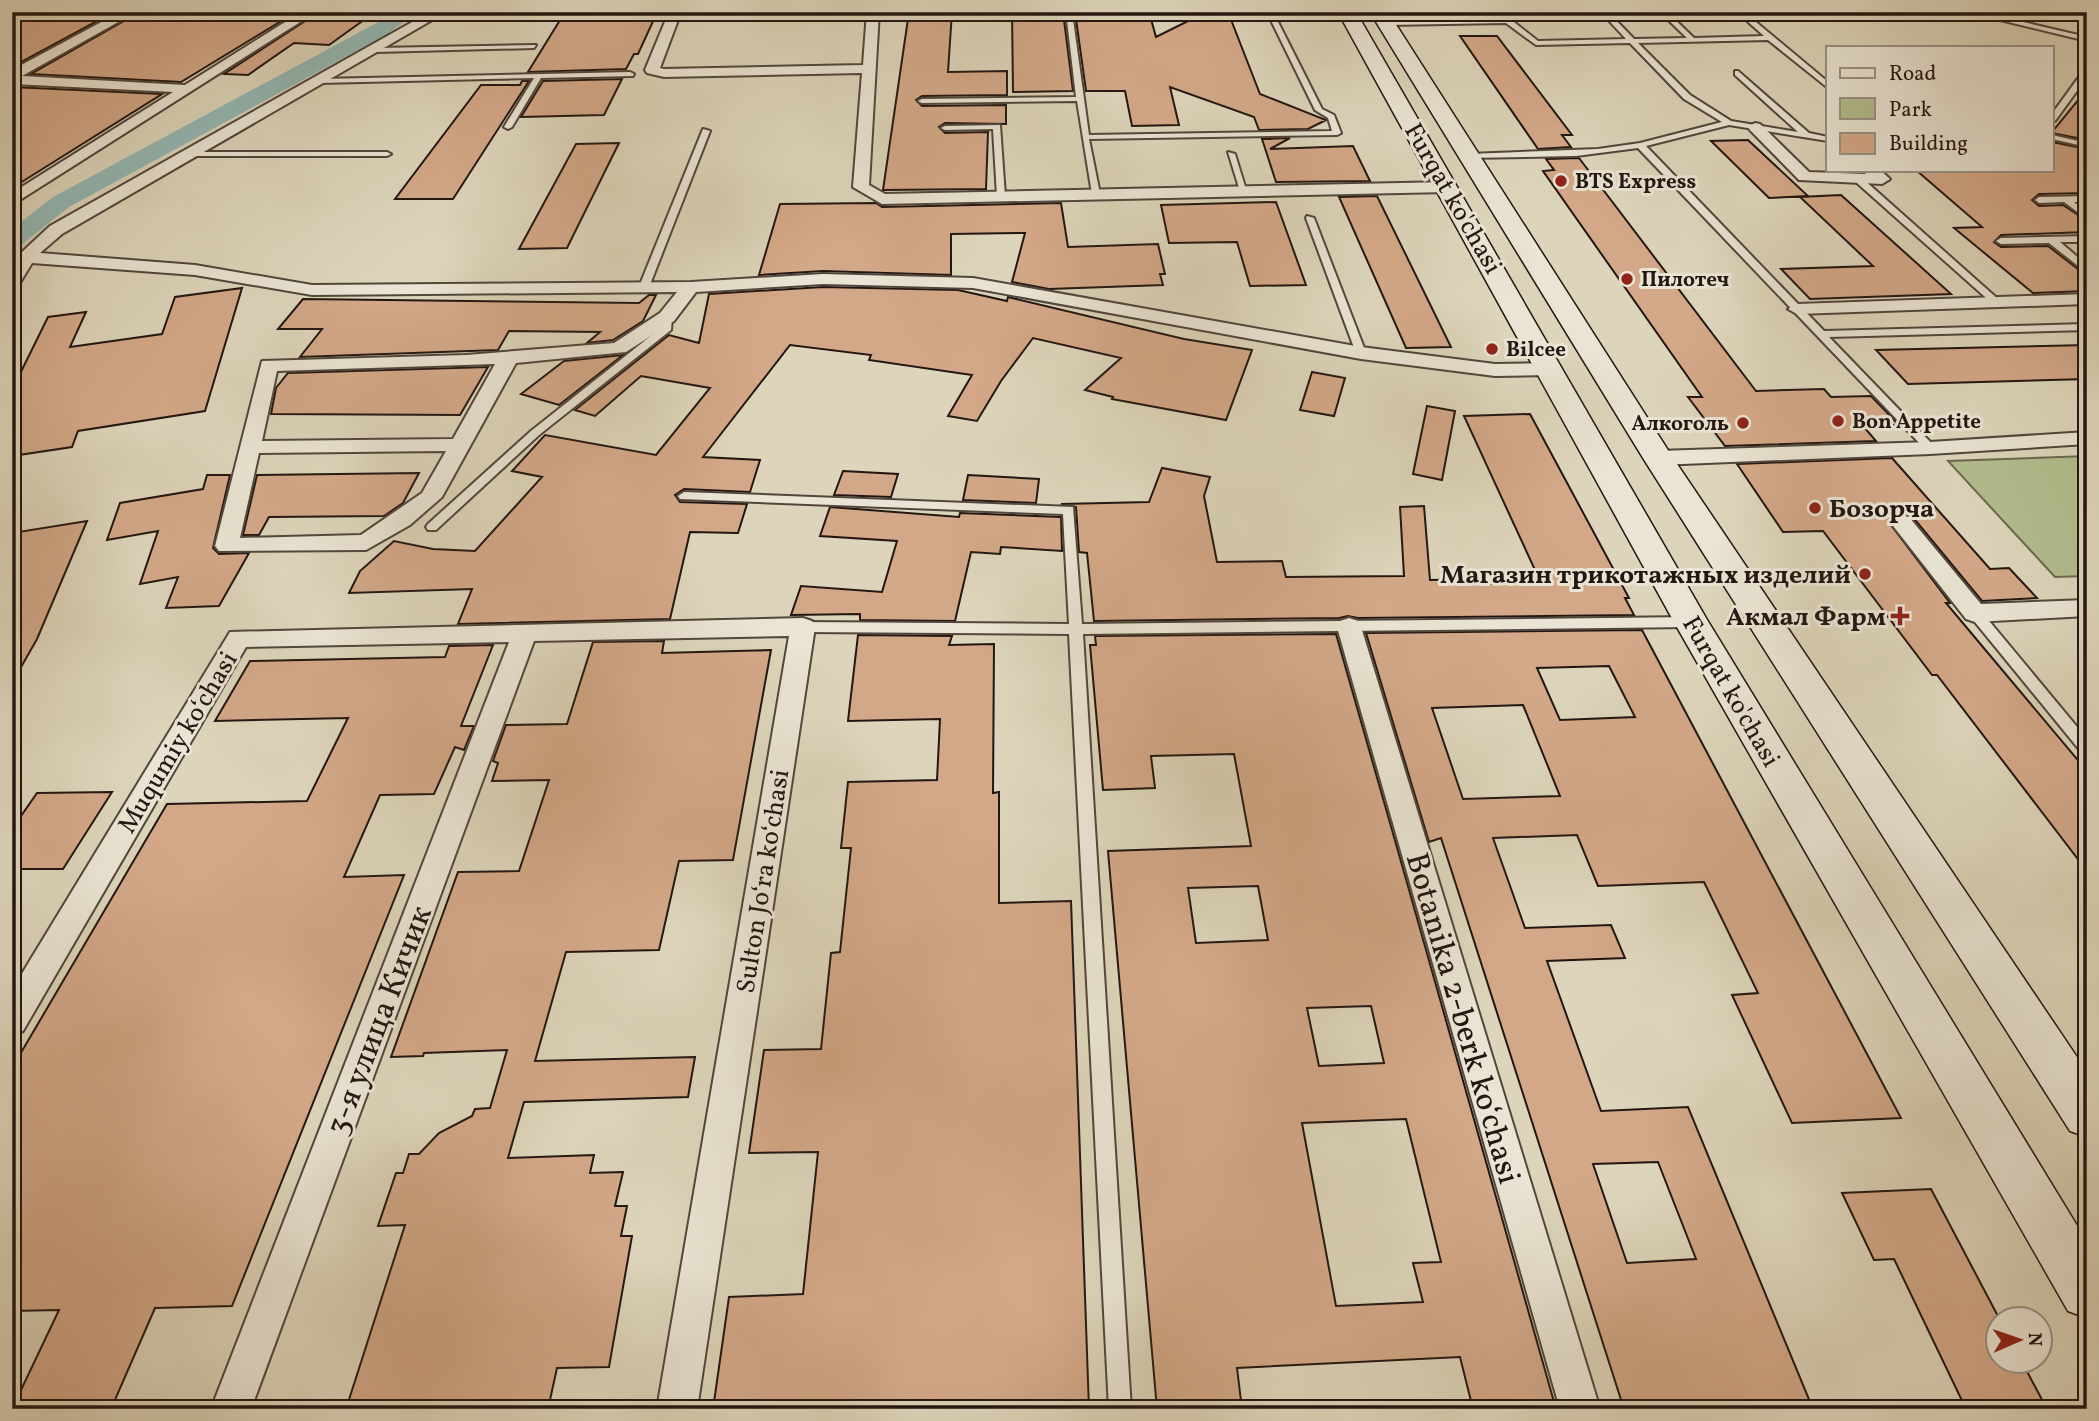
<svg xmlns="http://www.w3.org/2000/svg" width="2099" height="1421" font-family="Vollkorn,serif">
  <rect width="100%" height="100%" fill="#ddd5bb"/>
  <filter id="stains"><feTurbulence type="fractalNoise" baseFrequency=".00286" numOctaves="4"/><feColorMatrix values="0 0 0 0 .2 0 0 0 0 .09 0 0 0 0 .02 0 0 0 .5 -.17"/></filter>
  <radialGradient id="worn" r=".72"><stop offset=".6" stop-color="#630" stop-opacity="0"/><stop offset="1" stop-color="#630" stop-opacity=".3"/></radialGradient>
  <path fill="#b3bd8e" stroke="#6b6a50" stroke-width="2" d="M2087,456V576L2055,577L1948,461Z"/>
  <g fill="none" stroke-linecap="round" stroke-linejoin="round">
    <path fill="#93b8b4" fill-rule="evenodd" d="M397,12H418L386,35L69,207L20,246L12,248V229L53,197Z"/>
  </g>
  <path fill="#d3a888" stroke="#231612" stroke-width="2" fill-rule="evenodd" d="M12,12H114L12,67Z
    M278,12H296L181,82L31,74L138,13L265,20Z
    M319,12H375L329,45L294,43L248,75L224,74Z
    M565,12H634L631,17H655L638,54H634L626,69L528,72Z
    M909,12H952L948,72L1007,71V95L922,96L916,100L922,106L1006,105V124L945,123L939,127L945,133L988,132L986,189L883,190Z
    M1012,12H1063L1073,91L1013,92Z
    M1075,12H1149L1156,37L1206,12H1228L1260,94L1326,120L1308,129L1259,130L1254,117L1170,87L1179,125L1132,126L1125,91H1086Z
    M1460,36H1497L1572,135H1562L1571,147L1538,149Z
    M622,79L604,115L521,117L543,81Z
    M522,81H529L453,199H395L481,85H520Z
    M12,87L162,94L12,188Z
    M2087,89V140L2052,133V132Z
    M1290,138L1270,149L1353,146L1370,181L1276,182L1262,139Z
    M1748,140L1808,196L1769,198L1711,141Z
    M2052,142L2087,149V193L2039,194L2032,200L2039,206L2063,205L2087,221V232L2001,235L1994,242L2001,247L2048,246L2087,276V291L2033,293L1954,228L1982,227L1916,170H2052Z
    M619,143L567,248L519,249L576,144Z
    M1579,158L1756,391L1824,389L1831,397L1871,396L1899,425L1863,426L1876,441L1725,446L1688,397H1702L1543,171L1554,170L1546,159Z
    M1841,195L1951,294L1810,299L1781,269L1873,266L1800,197Z
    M1377,196L1451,347L1406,348L1339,197Z
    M1276,202L1306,285L1250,286L1237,242L1169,243L1161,205Z
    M876,203L882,207L1061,203L1068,247L1158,244L1165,274H1160L1163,285L1049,289L1012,282L1025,233L951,234V275L823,271L759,275L780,204Z
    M823,287L958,290L1007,301L1008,297L1184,339L1252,350L1226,420L1112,399L1113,397L1085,390L1121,358L1033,338L1001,381L977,421L948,416L972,375L869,360L871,355L790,345L703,457L760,460L750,492L684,489L675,495L680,502L747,504L738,533L690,532L670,619L458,624L472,589L349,593L360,571L394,541L433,549L475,551L542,477L512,471L545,435L656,455L710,388L641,376L595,416L575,410L669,335L699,343L709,294Z
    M242,288L205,411L78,431L72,447L12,456V390L48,317L86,312L70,347L162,334L175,297Z
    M649,295H656L643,321L613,340L587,343L600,332L509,331L498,350L300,357L322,329H278L303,299L639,303Z
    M2087,345V379L1908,384L1876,350Z
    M623,355L559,405L521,394L564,361Z
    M488,367L460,415L271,414L276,388L288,373Z
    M1312,372L1345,378L1334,416L1300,410Z
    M1427,406L1455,411L1442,480L1413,474Z
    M1530,414L1629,598H1625L1634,615L1358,618L1348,616L1339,618L1094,621L1087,553L1079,552L1076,507L1061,504L1149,502L1162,468L1210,477L1204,496L1217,562L1282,561L1286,577L1404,576L1400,507L1424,506L1430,580L1481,579L1483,584L1541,583L1464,416Z
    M1892,458L1990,569L2009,568L2037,598L1982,601L1911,515L1900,512L1892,514L1888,521L1950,603H1946L2087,771V871L1937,675H1932L1823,531L1783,532L1737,464Z
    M843,471L898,474L891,497L834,495Z
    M419,473L403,503L384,516L269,517L259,535H243L257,475Z
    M207,475H230L213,548L219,554L249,553L219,606L166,608L178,577L140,584L158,531L107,540L120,503L203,489Z
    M968,475L1039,479L1036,503L963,500Z
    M830,507L959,517L960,513L1061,517L1062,551L1001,547L1000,554L971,552L955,621L860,620V614L791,615L801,586L882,592L897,541L820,536Z
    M87,521L37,639L12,683V533Z
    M1642,630L1901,1118L1792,1123L1732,995L1758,993L1704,882L1598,886L1577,835L1493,838L1525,928L1611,925L1625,958L1547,961L1601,1111L1688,1107L1813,1409H1624L1441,838L1429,842L1366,633ZM1609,666L1635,717L1560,720L1537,668ZM1523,705L1560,796L1463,799L1432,708ZM1658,1162L1696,1259L1627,1263L1593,1164Z
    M1336,634L1398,851L1556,1409H1473L1460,1357L1237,1368L1242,1409H1157L1108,851L1251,846L1234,754L1151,756L1155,788L1103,790L1090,645H1096L1095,636ZM1258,886L1268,940L1196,943L1188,888ZM1371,1006L1384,1063L1319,1066L1307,1008ZM1406,1119L1441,1262L1413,1263L1423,1302L1336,1306L1302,1123Z
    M858,635L952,636L949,645L994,644L993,793L999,792V903L1071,901L1089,1409H713L729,1297L803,1294L818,1152L749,1153L764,1050L821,1049L831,953L840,952L851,848H841L848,782L937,780L940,719L848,721Z
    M664,641L662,653L771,650L733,860L679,861L659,950L566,952L535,1061L695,1057L688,1097L524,1102L508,1158L594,1155L590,1173L623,1172L615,1206H627L621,1236H632L609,1367L557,1368L548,1409H346L405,1225L378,1226L396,1173H403L409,1154H419L439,1133L472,1116L475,1109L490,1108L507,1050L424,1053L423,1056L391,1057L458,872L519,871L549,780L492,781L498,763L493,761L506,725L567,724L593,642Z
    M493,645L461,726H474L464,750L455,747L434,794L380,795L344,877L404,875L232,1306L155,1308L111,1409H12L59,1310L12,1311V1068L167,804L307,801L348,718L215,721L250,661L445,657L449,646Z
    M112,792L63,869H12V829L37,793Z
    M1931,1189L2000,1320L1998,1362H2022L2047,1409H1966L1894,1259L1874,1260L1842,1193Z"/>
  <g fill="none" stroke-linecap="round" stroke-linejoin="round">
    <defs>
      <path id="lane" d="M1066,12H1072L1089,135L1332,131L1328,118L1315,110L1267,12H1273L1322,109L1334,115L1341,133L1337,135L1089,139L1100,194L1096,197L1092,194L1077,101L922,103L918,101L922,99L1076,97Z
        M1494,12H1501L1538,41L1626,39L1601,12H1608L1634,39L1687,38L1660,12H1667L1694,38L1764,36L1737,12H1744L1828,82V88L1768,40L1638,43L1690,95L1731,121L1798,132L1735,75V71H1738L1809,133L1828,137V141L1729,125L1646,146L1824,331L2087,324V330L1829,337L1936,448L1930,451L1926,450L1638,148L1576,156L1466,158V154H1469L1598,149L1640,143L1722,122L1684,99L1630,43L1536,45L1506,23L1387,25L1384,23L1387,21L1502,19Z
        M1967,12H1980L2087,37V41Z
        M536,45L534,48L376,52L372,50L376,48Z
        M2084,70H2087V77L2055,121H2052V114Z
        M630,72L634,74L633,76L541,78L512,127L508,129L504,127L534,78L320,83L316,81L320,79Z
        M1000,125L1005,196L1001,199L997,196L993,129L945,130L941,128L945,126Z
        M703,129L710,131L649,287L641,289L639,287Z
        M2052,135L2087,143V147L2052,139Z
        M194,152H387L391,154L387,156H191V152Z
        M1228,152L1235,154L1247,193L1240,191Z
        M1857,179H1863L1999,300V304H1993L1857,183Z
        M2087,196V202H2074L2087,212V219L2064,202L2039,203L2035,200L2039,197Z
        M1307,216L1314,218L1366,353L1365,355L1356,353L1306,218Z
        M2087,236V242H2060L2087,265V273L2049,243L2001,244L1996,241L2001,238Z
        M664,315L672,317L671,330L539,435L436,530H428L426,527L428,524L531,431L662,327Z
        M684,492L1073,507L1082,624L1691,617L1698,622L1691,627L1083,634L1131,1409H1109L1069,634L803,632L796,627L803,622L1069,624L1063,514L680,499L678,496Z
        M1975,608L1980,610L2087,739V755L2082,753L1970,616L1969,613Z"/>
      <path id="street" d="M120,12H136L22,76L185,85L301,12H316L12,205V193L173,92L12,84V70Z
        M430,12H446L62,234L40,253L195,265L312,285L691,282L823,274L973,278L1361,347L1495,364L1551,363L1561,369L1551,375L1495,376L1361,359L973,288L823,284L696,292L674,321L626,352L516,363L442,497L410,525L366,550L219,551L215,546L262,361L466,355L614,343L660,313L677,292L312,295L195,275L32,263L18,286L12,287L15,261H12V251L22,252L50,226ZM495,364L453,439L262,441L277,371ZM446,451L422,493L361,535L240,538L259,453Z
        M669,12H681L660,68L664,69L863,65L867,12H879L869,185L885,194L1448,182L1456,187L1448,192L882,204L853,187L862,73L664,77L647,73L645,70Z
        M1755,123L1760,124L1809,172L1866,174L1863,170H1880L1890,179L1882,184L1799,180L1750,130L1748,127Z
        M2087,294V304L1797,314L1788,309L1797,304Z
        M2087,432V444L1930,454L1658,465L1647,458L1658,451L1930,442Z
        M1901,515L1909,517L1981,604L2087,600V616L1975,622L1966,619L1890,522L1893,517Z
        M803,618L812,621L815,627L697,1409H657L789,636L534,641L251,1409H211L509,642L246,647L23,1031L12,1035V990L230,632Z
        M1349,618L1358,621L1361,627L1600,1409H1560L1337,627L1340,621Z"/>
      <path id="secondary" d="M1338,12H1356L1706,618L2087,1242V1318L2068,1311L1674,622Z
        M1370,12H1388L1673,458L2087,1072V1137L2070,1131L1643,458Z"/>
    </defs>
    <use href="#lane" stroke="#52463c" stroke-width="4"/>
    <use href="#street" stroke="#52463c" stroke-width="4"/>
    <use href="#secondary" stroke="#231612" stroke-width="3"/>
    <use href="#lane" fill="#e9e4d3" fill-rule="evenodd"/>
    <use href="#street" fill="#e9e4d3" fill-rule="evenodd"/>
    <use href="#secondary" fill="#e9e4d3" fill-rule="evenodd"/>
  </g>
  <g fill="#8f2418" stroke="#e9e4d3" stroke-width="2.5">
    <circle cx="1561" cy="181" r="7"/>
    <circle cx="1627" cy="279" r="7"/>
    <circle cx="1492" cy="349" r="7"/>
    <circle cx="1838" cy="421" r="7"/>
    <circle cx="1743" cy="423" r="7"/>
    <circle cx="1815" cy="508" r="7"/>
    <circle cx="1865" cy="574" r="7"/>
    <path d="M1896.5 605.5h7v7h7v7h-7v7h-7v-7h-7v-7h7z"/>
  </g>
  <g text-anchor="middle" stroke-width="6" stroke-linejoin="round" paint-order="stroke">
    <g font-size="21" font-weight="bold" fill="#231612" stroke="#e9e4d3" text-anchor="start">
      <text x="1575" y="188">BTS Express</text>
      <text x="1641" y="286">Пилотеч</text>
      <text x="1506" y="356">Bilcee</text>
      <text x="1852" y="428">Bon Appetite</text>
      <text x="1729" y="430" text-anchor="end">Алкоголь</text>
    </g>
    <g font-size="26" fill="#231612" stroke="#e9e4d3">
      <text transform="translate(1454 198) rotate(60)" y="9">Furqat ko'chasi</text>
      <text transform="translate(1732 691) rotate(60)" y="9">Furqat ko'chasi</text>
      <text transform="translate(177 742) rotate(-59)" y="9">Muqumiy koʻchasi</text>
      <text transform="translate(762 881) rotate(-81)" y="9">Sulton Joʻra koʻchasi</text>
    </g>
    <g font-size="26" font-weight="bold" fill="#231612" stroke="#e9e4d3" text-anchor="end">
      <text x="1829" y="517" text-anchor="start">Бозорча</text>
      <text x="1851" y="583">Магазин трикотажных изделий</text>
      <text x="1886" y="625">Акмал Фарм</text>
    </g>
    <g font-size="32" fill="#231612" stroke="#e9e4d3">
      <text transform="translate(1464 1018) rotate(74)" y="11">Botanika 2-berk koʻchasi</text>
      <text transform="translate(378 1020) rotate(-69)" y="11">3-я улица Кичик</text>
    </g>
  </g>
  <rect width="2099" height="1421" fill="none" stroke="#ddd5bb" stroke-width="42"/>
  <rect x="14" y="14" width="2071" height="1393" fill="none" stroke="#231612" stroke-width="3.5"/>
  <rect x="21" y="21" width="2057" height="1379" fill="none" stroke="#231612" stroke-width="2"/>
  <rect x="1826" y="46" width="228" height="126" fill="#e9e4d3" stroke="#9a9286" stroke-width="2"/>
  <rect x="1840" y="68" width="35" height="10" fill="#e9e4d3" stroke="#9a9286" stroke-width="2"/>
  <text x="1889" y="80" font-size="21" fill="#231612">Road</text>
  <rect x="1840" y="98" width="35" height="21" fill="#b3bd8e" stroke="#9a9286" stroke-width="2"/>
  <text x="1889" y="116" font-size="21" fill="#231612">Park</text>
  <rect x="1840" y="133" width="35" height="21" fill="#d3a888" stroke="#9a9286" stroke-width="2"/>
  <text x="1889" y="150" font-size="21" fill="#231612">Building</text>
  <g transform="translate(2019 1340) rotate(88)"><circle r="33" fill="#e9e4d3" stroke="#9a9286" stroke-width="2"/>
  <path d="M0-5L12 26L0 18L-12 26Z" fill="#8f2418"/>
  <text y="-10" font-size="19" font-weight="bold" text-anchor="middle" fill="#231612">N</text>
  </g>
  <rect width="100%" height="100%" filter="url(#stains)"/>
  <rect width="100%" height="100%" fill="url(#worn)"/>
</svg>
